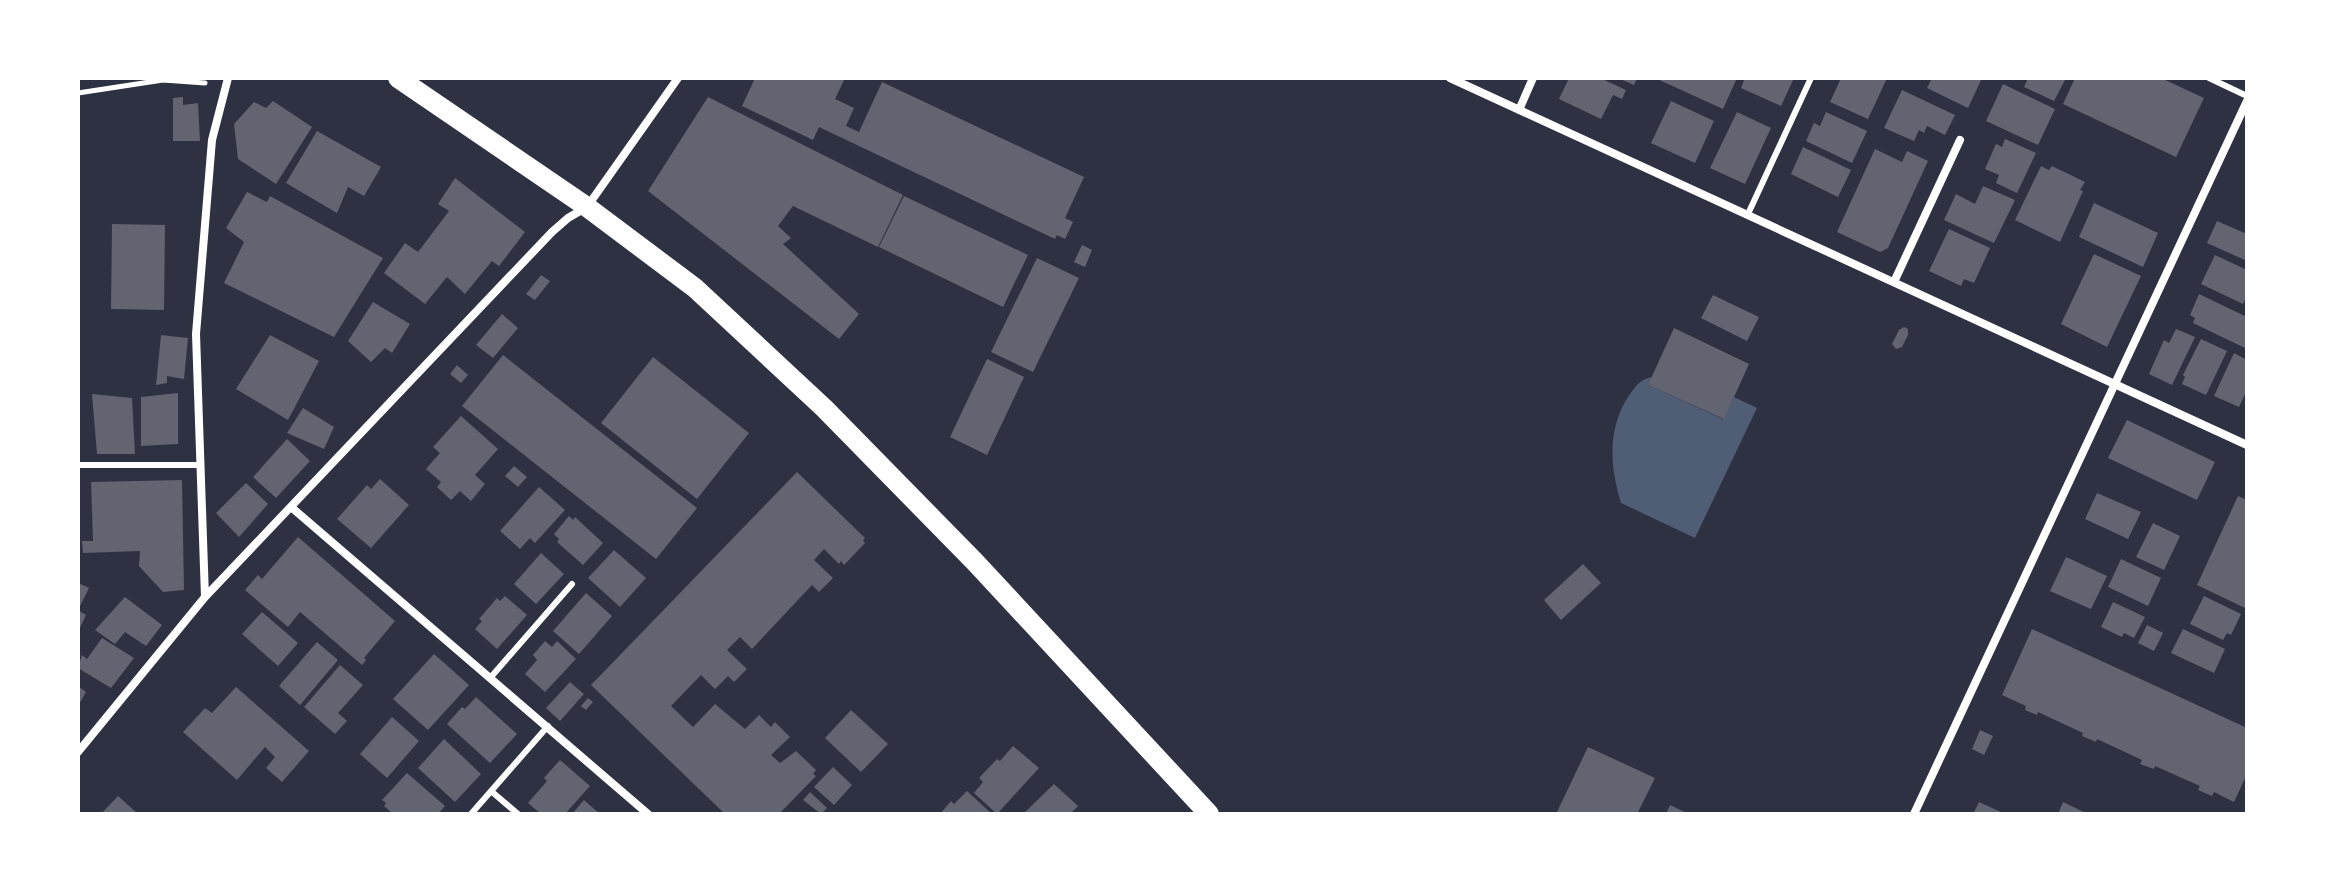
<svg xmlns="http://www.w3.org/2000/svg" width="2325" height="892" font-family="Bitter,serif">
  <rect width="100%" height="100%" fill="#2d3142"/>
  <path fill="#4f5d75" d="M1652,377L1648,385L1723,419L1734,397L1757,408L1695,538L1621,503C1610,466 1607,430 1628,397C1635,387 1640,379 1652,377Z"/>
  <path fill="#626471" d="M755,78H845L835,99L854,108L846,126L859,132L882,82L1084,177L1065,218L1073,222L1065,239L1057,235L1055,239L819,127L813,140L742,106Z
    M1569,78H1600L1626,90L1622,99L1613,95L1601,119L1559,99Z
    M1618,78H1637L1634,85Z
    M1655,78H1737L1723,109Z
    M1745,78H1794L1781,106L1741,88Z
    M1841,78H1887L1868,119L1830,102Z
    M1932,78H1982L1968,108L1927,88Z
    M2028,78H2066L2054,101L2024,87Z
    M2075,78H2161L2204,98L2176,157L2063,104Z
    M2003,84L2055,109L2038,145L1986,121Z
    M1902,90L1955,115L1945,135L1927,126L1924,133L1919,130L1914,141L1884,128Z
    M183,97V105L198,103L200,141H173V98Z
    M708,97L903,195L878,247L793,206L778,226L791,238L783,244L859,314L839,339L648,191Z
    M273,101L312,127L276,184L238,159L234,124L254,102L266,108Z
    M1671,101L1714,121L1695,163L1651,143Z
    M1737,112L1771,128L1745,184L1710,168Z
    M1826,112L1867,131L1852,163L1806,141L1814,123L1820,126Z
    M317,131L381,167L364,196L348,187L337,213L286,183Z
    M2005,139L2036,153L2017,193L1996,183L1999,175L1985,169L1996,144L2002,147Z
    M1803,147L1851,170L1838,197L1791,174Z
    M1875,149L1902,162L1907,151L1928,161L1888,248L1880,252L1837,232Z
    M2041,166L2049,170L2052,166L2085,182L2080,190L2083,191L2060,242L2015,220Z
    M455,178L525,232L499,266L492,261L465,294L447,277L425,304L384,273L405,243L418,252L449,211L438,204Z
    M1983,186L2015,200L1994,243L1944,220L1956,194L1975,204Z
    M247,192L267,202L270,196L383,258L334,337L224,283L244,242L226,228Z
    M904,196L1028,255L1003,307L879,247Z
    M2094,203L2158,233L2143,267L2079,237Z
    M2217,221L2247,234V261L2207,243Z
    M112,224L165,225L164,310L111,309Z
    M1949,229L1990,248L1974,283L1964,279L1961,286L1929,271Z
    M1082,245L1092,250L1085,267L1074,262Z
    M2094,254L2141,276L2107,347L2061,324Z
    M2215,255L2247,270V296L2243,304L2201,284Z
    M1037,258L1079,278L1033,372L991,352Z
    M541,275L550,281L535,300L526,294Z
    M2199,294L2247,317V349L2193,323L2195,318L2190,315Z
    M1713,295L1759,317L1747,341L1701,318Z
    M373,302L410,324L392,353L385,348L371,362L348,341Z
    M502,314L518,328L493,358L476,345Z
    M1904,327L1908,329V335L1902,347L1896,349L1892,344L1899,330Z
    M1674,328L1749,364L1724,419L1648,385Z
    M2176,329L2195,337L2172,385L2149,374L2164,340L2169,343Z
    M161,335L188,338L184,379L167,376V383L156,385Z
    M270,335L319,361L288,420L236,389Z
    M2201,339L2227,351L2206,395L2182,384L2185,377L2183,375Z
    M2234,353L2247,360V390L2239,407L2214,396Z
    M503,355L697,508L656,559L462,406Z
    M653,357L749,433L697,499L601,423Z
    M987,359L1024,377L987,455L950,437Z
    M457,365L468,375L461,383L450,374Z
    M178,393V444L141,446V397Z
    M92,394L132,398L135,454H97Z
    M303,408L334,427L324,449L287,433Z
    M461,416L498,449L475,475L485,484L471,501L460,491L451,500L437,487L441,482L426,469L440,453L433,447Z
    M2127,420L2215,462L2197,500L2108,458Z
    M287,439L310,461L276,498L253,477Z
    M514,466L527,477L518,487L505,476Z
    M797,472L865,538L863,540L865,543L844,565L841,561L839,564L824,549L814,560L833,578L819,592L812,585L752,649L740,637L727,650L747,669L734,682L728,676L715,689L701,675L671,706L693,727L715,704L745,729L759,715L771,727L775,722L790,737L771,755L780,763L796,751L816,770L813,774L816,776L779,814H725L591,685Z
    M380,479L409,505L371,548L337,519L367,485L371,489Z
    M182,480L184,590L163,592L139,566L140,551L83,553L82,541H93L91,482Z
    M246,483L268,504L239,537L216,513Z
    M539,487L565,510L535,543L530,538L520,549L500,531Z
    M2097,493L2141,512L2128,539L2085,519Z
    M2238,496L2247,500L2245,608L2197,585Z
    M569,516L573,520L575,517L603,543L583,565L557,542L559,539L554,534Z
    M2153,523L2180,536L2164,570L2136,557Z
    M298,537L395,621L364,658L366,660L362,665L300,612L288,627L245,590L258,575L262,579Z
    M614,550L646,578L620,607L588,578Z
    M541,553L564,574L536,604L514,584Z
    M2066,557L2107,576L2091,609L2050,591Z
    M2121,559L2161,578L2148,606L2108,587Z
    M1583,564L1601,583L1561,620L1544,600Z
    M78,583L89,588L78,610Z
    M586,593L612,616L579,654L553,631Z
    M505,596L527,615L497,649L475,629L482,621L479,619L497,598L500,601Z
    M2204,596L2241,614L2231,635L2227,633L2223,640L2190,624Z
    M125,597L162,625L146,646L125,632L115,644L95,630Z
    M2113,602L2145,617L2134,638L2124,633L2122,637L2101,627Z
    M78,610L86,615L78,632Z
    M262,612L298,643L278,666L242,634Z
    M2147,625L2163,633L2154,651L2138,643Z
    M2032,629L2247,728V774L2234,802L2214,792L2212,796L2198,790L2200,786L2155,766L2154,769L2140,764L2142,760L2097,739L2096,742L2082,736L2083,733L2038,712L2037,715L2025,710L2026,706L2002,695Z
    M2183,629L2225,649L2214,673L2171,653Z
    M102,638L134,658L111,688L78,668L82,655L87,659Z
    M545,641L552,647L557,641L576,659L545,692L525,674L537,660L533,655Z
    M317,642L338,660L300,705L279,686Z
    M434,654L469,685L428,730L393,699Z
    M340,665L363,685L338,713L347,721L335,734L304,707Z
    M570,682L584,694L560,721L546,708Z
    M78,686L86,692L78,706Z
    M236,687L309,751L282,782L266,768L275,757L265,747L237,780L183,732L205,708L212,713Z
    M476,697L517,734L490,763L447,724L462,707L465,709Z
    M588,698L593,702L586,710L581,706Z
    M851,710L888,744L861,772L825,738Z
    M392,717L419,741L387,778L360,754Z
    M1980,730L1993,736L1984,755L1972,749Z
    M444,739L481,774L455,802L418,768Z
    M1013,746L1039,768L997,814L974,793L983,782L979,778L997,759L1000,761Z
    M1588,747L1655,778L1637,814H1556Z
    M560,760L590,786L565,814H541L528,803L547,781L544,778Z
    M833,767L852,785L834,805L814,787Z
    M407,773L445,806L438,814H393L384,806L386,803L382,800Z
    M1054,784L1078,806L1070,814H1023Z
    M967,791L992,814H940L951,801L954,804Z
    M810,792L827,808L821,814L803,800Z
    M118,796L138,814H101Z
    M584,800L600,814H572Z
    M1979,802L2005,814H1973Z
    M2063,802L2088,814H2058Z
    M1670,805L1689,814H1666Z"/>
  <g fill="none" stroke-linecap="round" stroke-linejoin="round">
    <path stroke="#fff" stroke-width="5" d="M78,93L163,80L205,83"/>
    <path stroke="#fff" stroke-width="6" d="M2209,78L2247,96
      M1748,214L1811,78
      M78,465H201
      M491,677L572,584
      M491,791L518,814
      M471,814L548,726"/>
    <path stroke="#fff" stroke-width="8" d="M1450,78L2247,445
      M1519,110L1533,78
      M1894,282L1960,140
      M291,507L648,814
      M205,597L196,334L212,140L228,78
      M78,752L205,597L552,232L568,218L587,207L678,78
      M1914,814L2247,101"/>
    <path stroke="#fff" stroke-width="20" d="M398,78L587,207L695,288L824,408L975,562L1209,814"/>
  </g>
  <rect width="2325" height="892" fill="none" stroke="#ffffff" stroke-width="160"/>
</svg>
